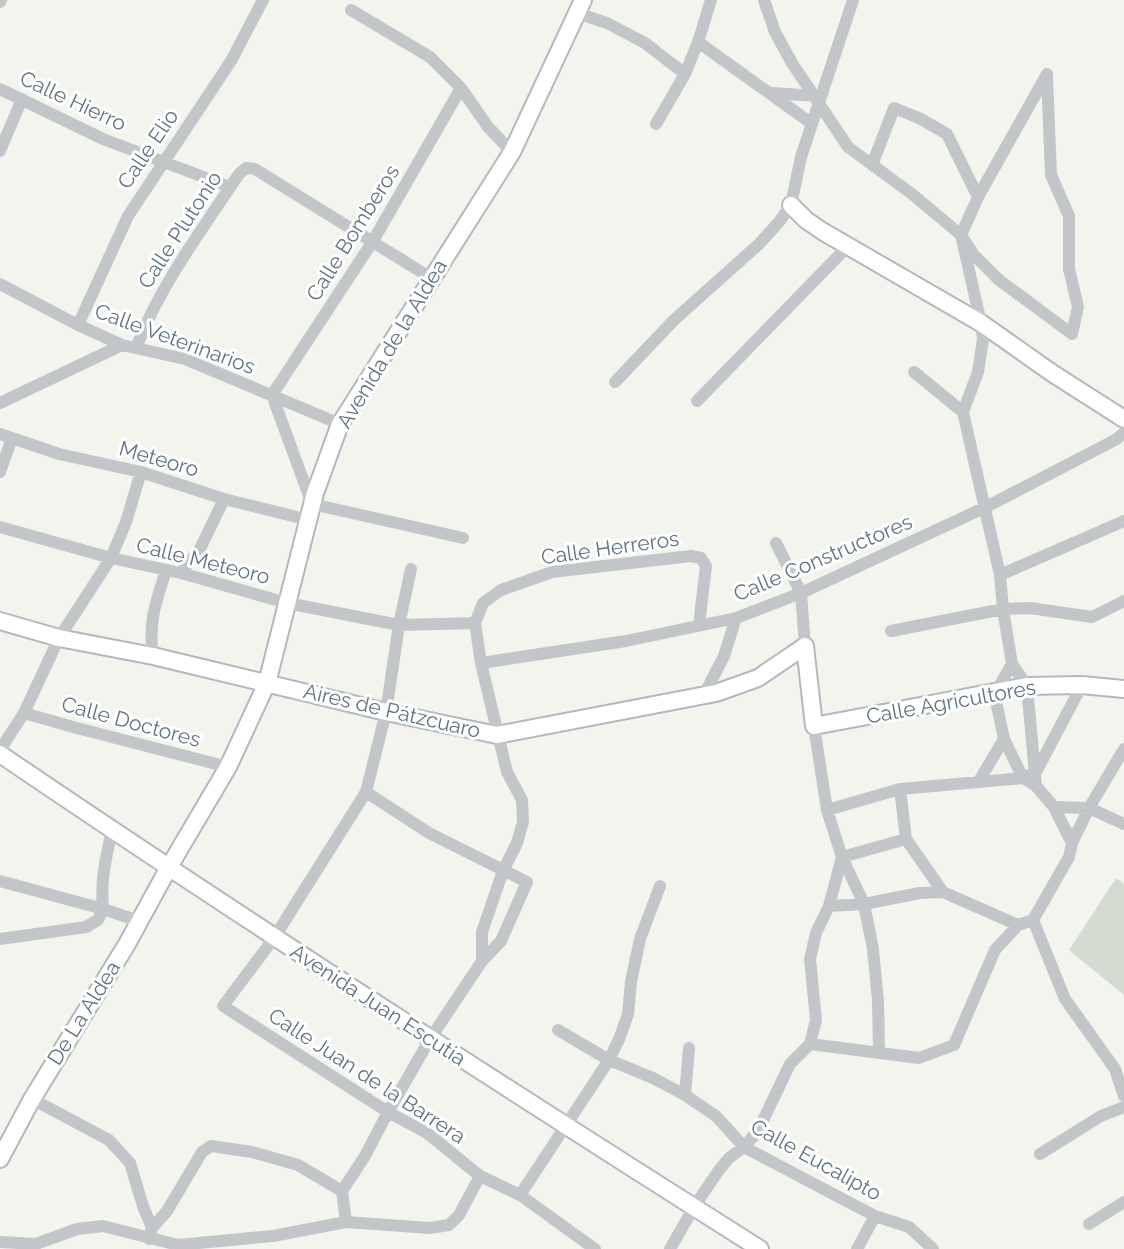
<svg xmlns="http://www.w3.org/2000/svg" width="1124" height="1249" font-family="Raleway,sans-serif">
  <rect width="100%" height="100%" fill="#f4f4ef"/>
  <path fill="#d4dbd0" d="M1116,878L1124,884V995L1069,950Z"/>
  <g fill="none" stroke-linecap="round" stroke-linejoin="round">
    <defs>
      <path id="secondary" d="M791,205L806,220L822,231L981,323L1052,373L1124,419
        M0,621L59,638L153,656L386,712L497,735L716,693L758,678L805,646L814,726L1027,686L1082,685L1124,689
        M0,754C250,924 504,1087 760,1249
        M0,1159L32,1099L127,944L169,867L228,767L267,683L315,493L340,424L512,152L583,0"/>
    </defs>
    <use href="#secondary" stroke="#b2b8bc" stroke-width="20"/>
    <path stroke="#c3c6c9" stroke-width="12" d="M764,0L775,32L792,63L848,147L912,194L961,235L974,255L999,280L1072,334L1078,307L1069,269V216L1051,175L1047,76
      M0,2L1,0
      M351,10L430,57L461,88L488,127L512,152
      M577,13L607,23L645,43L685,74
      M698,42L811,123
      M461,88L373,241L272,395L312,504L463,538
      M0,89L103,139L230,187
      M772,93L816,96
      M656,124L685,74L698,42L711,0
      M0,151L22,99
      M872,165L894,108L919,118L947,134L978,197
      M0,284L78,325L122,345L185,359L340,424
      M78,325L128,216L231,61L263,0
      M136,348C160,285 202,230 239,174L246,168L255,169L431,278
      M914,372L963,412
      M615,382L674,320L759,244L779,222L791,205L801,157L853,0
      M697,401L849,245
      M0,403L122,345
      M0,434L59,454L141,472L224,499L309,520
      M0,472L12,438
      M0,527L111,558L181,573L287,603L399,625L475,623
      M776,543L801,593L805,646
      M411,569L399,625L386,712L366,792L274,938L223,1006L388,1112L427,1133L480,1176L520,1195L595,1249
      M181,573L200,549L224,499
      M1000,575L1124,521
      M891,631L1003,609L1030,608L1092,617L1124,601
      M153,656C148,621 156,603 166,570
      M481,663L626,641L736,618L801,593L986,507L1115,440L1124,433
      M1012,664L997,690V706L1004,739L1023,778L1036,786L1054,807L1072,843
      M704,695L724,656L736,618
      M24,713L73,727L228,767
      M0,750L24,713L59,638L111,558L126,522L141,472
      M979,781L1004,739
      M1036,786L1027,686L1012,664L1003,609L1000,575L963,412L978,372L983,339L981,323L961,235L978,197L1047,74
      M900,789L906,839L943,892
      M1054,807L1089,808L1124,824
      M827,810L900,789L1023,778L1036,772L1082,685
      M0,881L103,909L139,921
      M829,906L864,904L920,893L943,892L1018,925
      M103,909C100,882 106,857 112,830
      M1033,920L1065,999L1115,1069L1124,1096
      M0,939L86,927L98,920L103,909
      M482,961V932L503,871L517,843L523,822L522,800L507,772L481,663L475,623L483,603L501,590L552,572L691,556L701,558L706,566L699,625
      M558,1030L609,1060L653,1078L685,1095L716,1116L744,1147L875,1216L909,1227L933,1249
      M810,1044L919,1058L954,1045L995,950L1018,925L1033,920L1069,857L1072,843L1089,808L1124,749
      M810,1044L816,1020L810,959L816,933L829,906L842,857L827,810L814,726
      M879,1053L878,1001L873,949L864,904L842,857L906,839
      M685,1095L689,1048
      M32,1099L109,1140L130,1163L143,1206L152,1228
      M1040,1154L1101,1116L1124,1107
      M520,1195L609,1060L620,1037L628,1014L631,982L640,939L660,886
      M346,1222L342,1191L365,1156L388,1112L430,1039L482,961L501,941L527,882L429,833L366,792
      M1089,1224L1124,1202
      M149,1239L152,1228L167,1211L202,1152L211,1146L252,1152L298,1165L342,1191
      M0,1242L36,1244L77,1229L103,1226L178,1245L273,1236L346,1222L430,1228L449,1225L459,1215L480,1176
      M670,1249L694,1207L719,1170L729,1158L744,1147L758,1131L790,1064L810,1044
      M857,1249L875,1216"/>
    <use href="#secondary" stroke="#fff" stroke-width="16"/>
  </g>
  <g text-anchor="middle" stroke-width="6" stroke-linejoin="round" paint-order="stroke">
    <g font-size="21" fill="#617482" stroke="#fff">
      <text transform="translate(73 101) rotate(25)" y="7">Calle Hierro</text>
      <text transform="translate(148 149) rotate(-56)" y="7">Calle Elio</text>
      <text transform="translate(180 230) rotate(-57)" y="7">Calle Plutonio</text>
      <text transform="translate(353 233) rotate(-58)" y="7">Calle Bomberos</text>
      <text transform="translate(175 339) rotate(20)" y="7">Calle Veterinarios</text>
      <text transform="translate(392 344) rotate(-59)" y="7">Avenida de la Aldea</text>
      <text transform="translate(159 459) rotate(16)" y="7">Meteoro</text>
      <text transform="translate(610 548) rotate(-8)" y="7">Calle Herreros</text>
      <text transform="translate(823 558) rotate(-23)" y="7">Calle Constructores</text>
      <text transform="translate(203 561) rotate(14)" y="7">Calle Meteoro</text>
      <text transform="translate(951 702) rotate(-10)" y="7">Calle Agricultores</text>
      <text transform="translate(392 711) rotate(13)" y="7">Aires de Pátzcuaro</text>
      <text transform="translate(131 722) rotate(15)" y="7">Calle Doctores</text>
      <text transform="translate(378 1005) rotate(33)" y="7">Avenida Juan Escutia</text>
      <text transform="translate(84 1013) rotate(-58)" y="7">De La Aldea</text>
      <text transform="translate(367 1076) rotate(33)" y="7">Calle Juan de la Barrera</text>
      <text transform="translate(816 1160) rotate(29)" y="7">Calle Eucalipto</text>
    </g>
  </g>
</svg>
